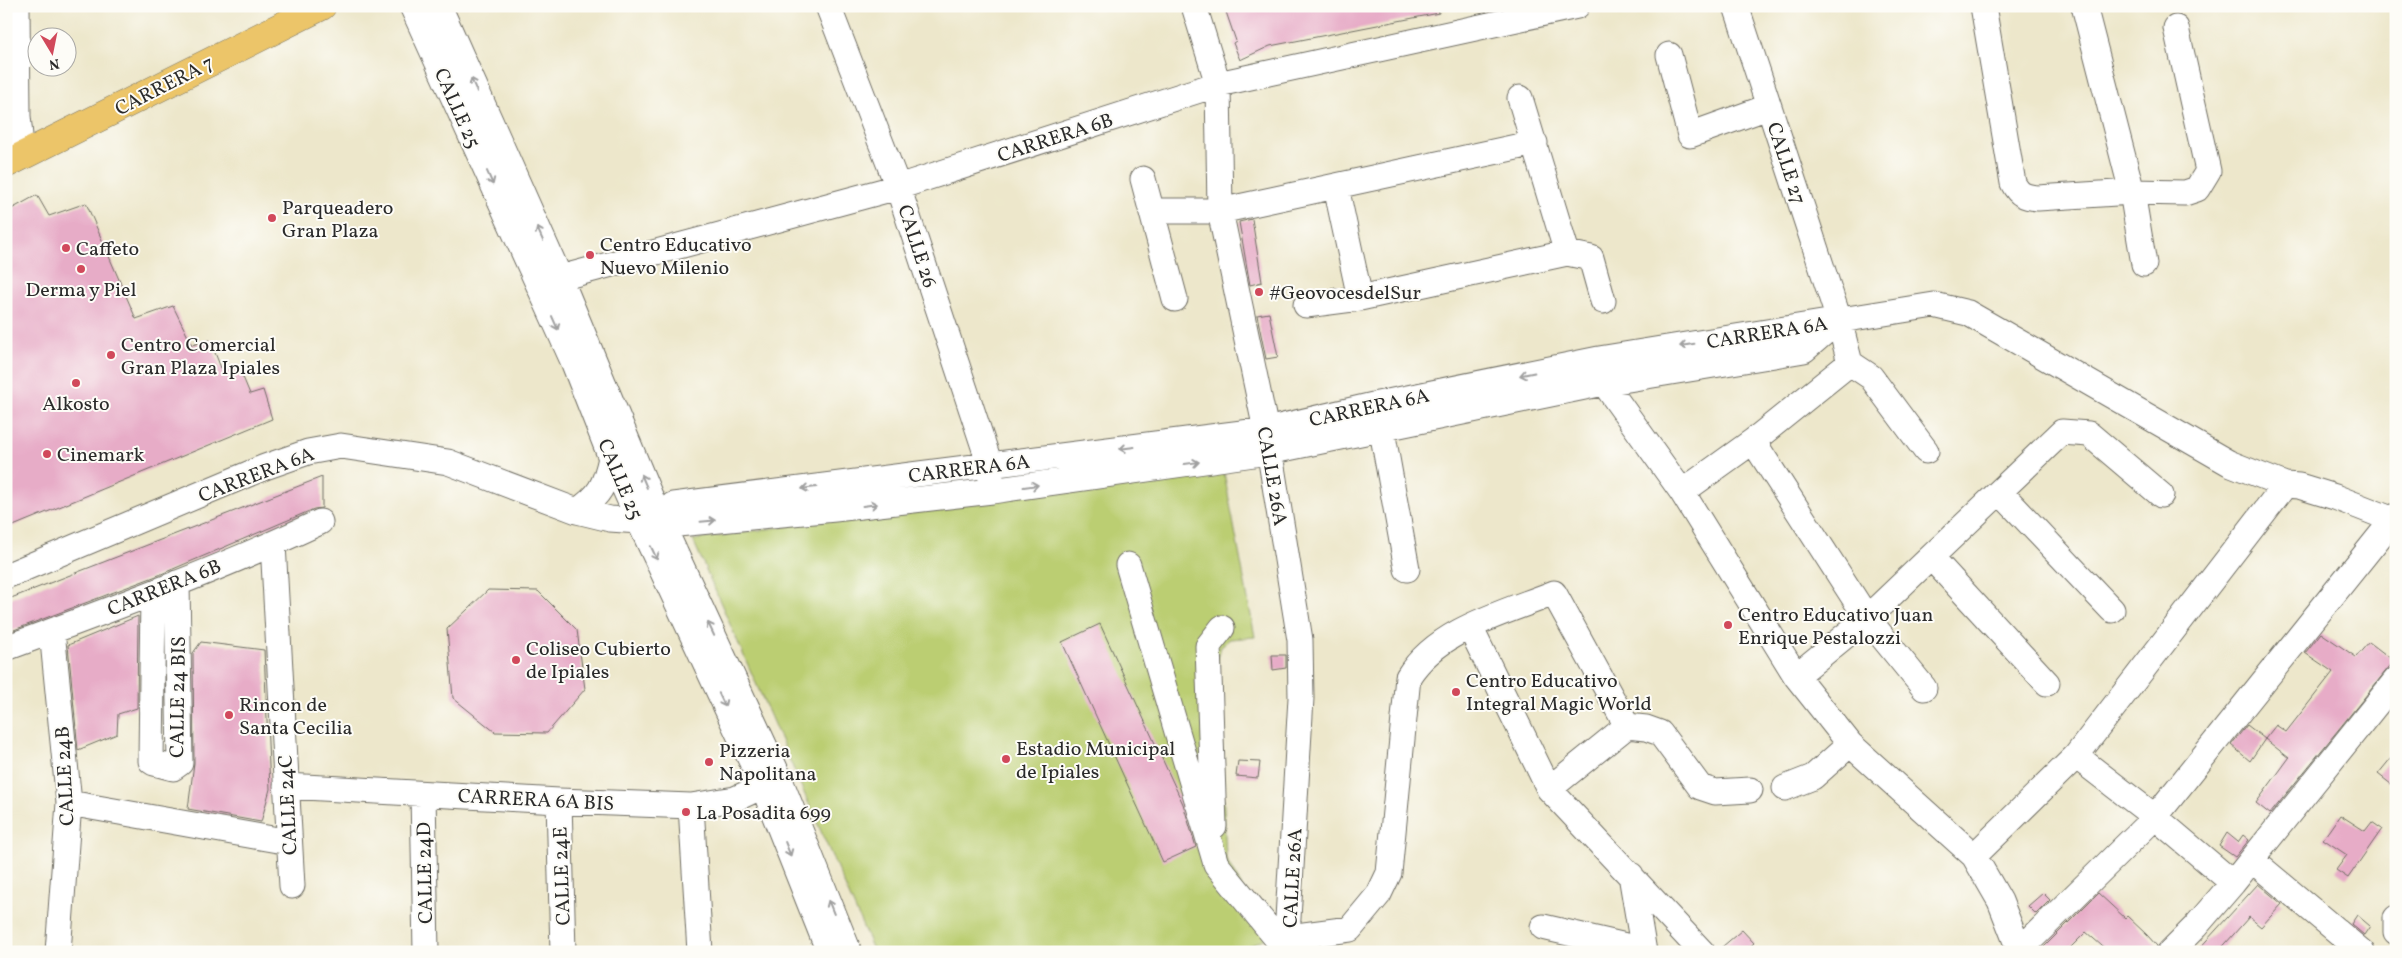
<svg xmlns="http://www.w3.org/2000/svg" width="2402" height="958" font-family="Vollkorn,serif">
  <rect width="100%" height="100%" fill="#fdfcf7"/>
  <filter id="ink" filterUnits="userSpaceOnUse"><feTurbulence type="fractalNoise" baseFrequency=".02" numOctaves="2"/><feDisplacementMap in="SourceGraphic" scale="10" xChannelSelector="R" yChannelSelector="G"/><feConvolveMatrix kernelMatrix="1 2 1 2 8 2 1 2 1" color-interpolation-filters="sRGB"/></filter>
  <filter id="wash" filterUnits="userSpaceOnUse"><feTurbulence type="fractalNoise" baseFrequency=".0096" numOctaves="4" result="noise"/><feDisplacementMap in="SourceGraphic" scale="20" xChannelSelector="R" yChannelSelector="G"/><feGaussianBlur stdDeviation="1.12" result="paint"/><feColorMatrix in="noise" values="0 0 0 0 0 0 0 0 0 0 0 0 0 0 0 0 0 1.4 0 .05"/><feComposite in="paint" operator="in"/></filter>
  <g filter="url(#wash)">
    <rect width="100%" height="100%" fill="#ede7cb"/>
    <path fill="#bbce72" stroke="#737c4e" d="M1222,462L1255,637L1230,639L1221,646L1218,660L1226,859L1270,936L1237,952H874L693,540Z"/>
    <g id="blocks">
      <path fill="#e7acc7" d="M1224,6H1438L1439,13L1270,46L1240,60L1233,43L1236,41Z
        M37,195L49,216L86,203L136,319L173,306L192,345L210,340L221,368L238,365L250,394L263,390L272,419L6,529V212Z
        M1252,219L1262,282L1250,285L1239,222Z
        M1269,313L1278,357L1266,359L1257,315Z
        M322,477V508L314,509L159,575L6,633V600Z
        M488,590L538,591L577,630L585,689L547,733L495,732L453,698L447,629Z
        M138,616L137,708L118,714L117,734L78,750L68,645Z
        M1100,624L1183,804L1196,847L1163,862L1062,642Z
        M2321,633L2356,657L2369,642L2394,661L2270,814L2256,803L2289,758L2265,739L2276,725L2286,732L2333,672L2305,653Z
        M201,642L264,650L270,789L261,822L188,809L194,763L193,653Z
        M1272,655H1286V668L1273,670Z
        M2247,725L2265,739L2250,761L2231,745Z
        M2396,752V788L2378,774Z
        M1238,761L1260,762L1258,778L1236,776Z
        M2340,815L2365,831L2372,822L2382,829L2348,878L2336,870L2347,855L2323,839Z
        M2227,833L2238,842L2243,835L2249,840L2235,857L2219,846Z
        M2258,884L2282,904L2261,927L2249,917L2218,952H2196Z
        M2043,893L2050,900L2036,914L2028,906Z
        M2098,893L2125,918L2127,916L2147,935L2157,946L2156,952H2109L2086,932L2066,952H2044L2042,949Z
        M2357,915L2370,926L2364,935L2351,924Z
        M1742,930L1754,943L1744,952H1716Z"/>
    </g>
  </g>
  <g filter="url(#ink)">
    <use href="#blocks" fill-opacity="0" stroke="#6f6d63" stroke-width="1"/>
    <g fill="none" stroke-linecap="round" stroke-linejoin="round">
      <defs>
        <path id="minor" d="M17,6L18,116L22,156
          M412,6L573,361L611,458L639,521L763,786L829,952
          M439,6L560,278L660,520L778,775L849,952
          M828,6L898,187L990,465L991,481
          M1194,6L1218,84L1220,211L1266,430L1300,640L1301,698L1286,952
          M1736,6L1839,320L1850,363L1871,377L1926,451
          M1983,6L2013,183C2019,195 2025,197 2038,198L2132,192L2185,193L2197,189L2208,171L2176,28
          M2084,6L2132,192L2144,264
          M1669,55L1690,135L1768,107
          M1520,98L1567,253
          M1143,179L1175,299
          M1336,187L1360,298
          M1152,211H1220L1535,143
          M539,286L560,278L898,187L1218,84L1577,6
          M1306,305L1360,298L1567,253L1591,258L1603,301
          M1601,370L1604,383L1682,492L1796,676L1850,744L1974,856L2000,901L2020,952
          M1379,414L1407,569
          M1753,441L1867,618L1924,688
          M1682,492L1753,441L1850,363
          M2000,492L2112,610
          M577,511C600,496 605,485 611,458
          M660,520L673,505L1266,430L1378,404L1599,359L1934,305L1968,313L2229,463L2285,485L2299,486L2335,497L2396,521
          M273,544L292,886
          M1931,557L2047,683
          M1128,565L1216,864L1287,951
          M6,576L265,467L308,452L341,446L448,462L577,511L610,519L639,521L660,520L678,524L835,509L992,491L1268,452L1604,383L1804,350L1839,320
          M153,593L151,761L154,763L173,768L180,763L177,583
          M1470,627L1549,789L1702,952
          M52,631L69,803L58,952
          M6,648C112,609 218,570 320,522
          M1796,676L1867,618L2062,432L2089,434L2161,495
          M2076,756L2155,817L2233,883
          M286,786L559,801L691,806L735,799L763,786L776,777
          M1785,788L1813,777L1850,744
          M1549,789L1627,726L1646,728L1660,733L1700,787L1715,792L1750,790
          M423,794L426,952
          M559,801L563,952
          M69,803L289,842
          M691,806L700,952
          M1214,826L1208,646L1222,628
          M1974,856L2076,756L2285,485
          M2252,860L2362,952
          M1631,875L1644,952
          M2396,918V932
          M1543,927L1643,950
          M1289,937L1350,929L1379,894L1389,873L1408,677C1438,629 1504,613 1554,593L1627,726
          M2020,950L2155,817L2396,516
          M2170,952L2195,927L2233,883L2396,680"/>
        <path id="major" d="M6,164L322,6"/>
      </defs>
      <use href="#minor" stroke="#6f6d63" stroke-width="27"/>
      <use href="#major" stroke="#6f6d63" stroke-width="29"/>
      <use href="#minor" stroke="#fff" stroke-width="25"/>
      <use href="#major" stroke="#ecc569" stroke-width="28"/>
    </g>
    <defs><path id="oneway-shaft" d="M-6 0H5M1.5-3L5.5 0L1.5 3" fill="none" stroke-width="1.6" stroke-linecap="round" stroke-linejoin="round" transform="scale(1.25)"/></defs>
    <g stroke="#a0a0a0">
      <use href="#oneway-shaft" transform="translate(474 85) rotate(-114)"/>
      <use href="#oneway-shaft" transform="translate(490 178) rotate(66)"/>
      <use href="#oneway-shaft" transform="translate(540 234) rotate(-114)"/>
      <use href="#oneway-shaft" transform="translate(555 323) rotate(66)"/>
      <use href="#oneway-shaft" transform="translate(1687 345) rotate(171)"/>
      <use href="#oneway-shaft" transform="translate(1527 374) rotate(169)"/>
      <use href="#oneway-shaft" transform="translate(1127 448) rotate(173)"/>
      <use href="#oneway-shaft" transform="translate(1192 463) rotate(-8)"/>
      <use href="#oneway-shaft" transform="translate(644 481) rotate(-113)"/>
      <use href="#oneway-shaft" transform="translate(1031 486) rotate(-8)"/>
      <use href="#oneway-shaft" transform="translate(809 488) rotate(173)"/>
      <use href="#oneway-shaft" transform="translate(870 505) rotate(-7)"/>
      <use href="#oneway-shaft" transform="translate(708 521) rotate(-5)"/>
      <use href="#oneway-shaft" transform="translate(654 553) rotate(65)"/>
      <use href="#oneway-shaft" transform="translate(711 629) rotate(-115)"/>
      <use href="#oneway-shaft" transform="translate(722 700) rotate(65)"/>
      <use href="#oneway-shaft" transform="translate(788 849) rotate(68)"/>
      <use href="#oneway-shaft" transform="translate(831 907) rotate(-112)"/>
    </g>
  </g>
  <g fill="#d1495b" stroke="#fdfcf7" stroke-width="2">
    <circle cx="272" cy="218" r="5"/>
    <circle cx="66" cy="248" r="5"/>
    <circle cx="590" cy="255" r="5"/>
    <circle cx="81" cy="269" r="5"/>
    <circle cx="1259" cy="292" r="5"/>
    <circle cx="111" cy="355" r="5"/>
    <circle cx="76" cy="383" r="5"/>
    <circle cx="47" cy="454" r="5"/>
    <circle cx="1728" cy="625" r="5"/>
    <circle cx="516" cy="660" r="5"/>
    <circle cx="1456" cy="692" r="5"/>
    <circle cx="229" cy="715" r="5"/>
    <circle cx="1006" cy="759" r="5"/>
    <circle cx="709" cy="762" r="5"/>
    <circle cx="686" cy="812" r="5"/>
  </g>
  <g text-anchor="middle" stroke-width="4" stroke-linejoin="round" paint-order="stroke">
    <g font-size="20" fill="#2b2b2b" stroke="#fdfcf7">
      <text transform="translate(164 85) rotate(-27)" y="7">CARRERA 7</text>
      <text transform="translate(458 108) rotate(66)" y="7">CALLE 25</text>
      <text transform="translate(1055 137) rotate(-18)" y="7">CARRERA 6B</text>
      <text transform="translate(1787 163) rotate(72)" y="7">CALLE 27</text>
      <text transform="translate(918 246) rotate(72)" y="7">CALLE 26</text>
      <text transform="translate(1767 332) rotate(-9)" y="7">CARRERA 6A</text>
      <text transform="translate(1369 407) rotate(-12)" y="7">CARRERA 6A</text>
      <text transform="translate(969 468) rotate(-7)" y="7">CARRERA 6A</text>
      <text transform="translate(256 474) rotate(-21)" y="7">CARRERA 6A</text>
      <text transform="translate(1273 476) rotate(80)" y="7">CALLE 26A</text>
      <text transform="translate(621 479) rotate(67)" y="7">CALLE 25</text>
      <text transform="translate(164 587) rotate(-22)" y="7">CARRERA 6B</text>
      <text transform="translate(177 697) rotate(-89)" y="7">CALLE 24 BIS</text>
      <text transform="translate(64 776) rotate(-93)" y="7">CALLE 24B</text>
      <text transform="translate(536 799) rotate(3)" y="7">CARRERA 6A BIS</text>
      <text transform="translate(287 805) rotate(-93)" y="7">CALLE 24C</text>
      <text transform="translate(424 873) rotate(-91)" y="7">CALLE 24D</text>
      <text transform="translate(561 876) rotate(-92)" y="7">CALLE 24E</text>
      <text transform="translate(1292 878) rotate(-87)" y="7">CALLE 26A</text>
    </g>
    <g font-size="20" fill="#2b2b2b" stroke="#fdfcf7" text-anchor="start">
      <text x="282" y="214">Parqueadero<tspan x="282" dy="23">Gran Plaza</tspan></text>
      <text x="600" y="251">Centro Educativo<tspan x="600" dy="23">Nuevo Milenio</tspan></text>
      <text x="76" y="255">Caffeto</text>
      <text x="81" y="296" text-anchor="middle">Derma y Piel</text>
      <text x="1269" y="299">#GeovocesdelSur</text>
      <text x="121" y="351">Centro Comercial<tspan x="121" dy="23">Gran Plaza Ipiales</tspan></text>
      <text x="76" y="410" text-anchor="middle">Alkosto</text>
      <text x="57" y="461">Cinemark</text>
      <text x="1738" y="621">Centro Educativo Juan<tspan x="1738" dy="23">Enrique Pestalozzi</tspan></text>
      <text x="526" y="655">Coliseo Cubierto<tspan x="526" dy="23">de Ipiales</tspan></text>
      <text x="1466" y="687">Centro Educativo<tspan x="1466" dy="23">Integral Magic World</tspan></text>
      <text x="239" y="711">Rincon de<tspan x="239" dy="23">Santa Cecilia</tspan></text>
      <text x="1016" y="755">Estadio Municipal<tspan x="1016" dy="23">de Ipiales</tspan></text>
      <text x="719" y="757">Pizzeria<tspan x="719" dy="23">Napolitana</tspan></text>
      <text x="696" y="819">La Posadita 699</text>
    </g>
  </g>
  <rect width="2402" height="958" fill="none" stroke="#fdfcf7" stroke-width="25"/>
  <g transform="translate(52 52) rotate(170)"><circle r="24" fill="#fdfcf7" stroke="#a9a8a5"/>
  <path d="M0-4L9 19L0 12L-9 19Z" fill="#d1495b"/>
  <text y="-8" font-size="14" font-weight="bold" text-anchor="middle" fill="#2b2b2b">N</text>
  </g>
</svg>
